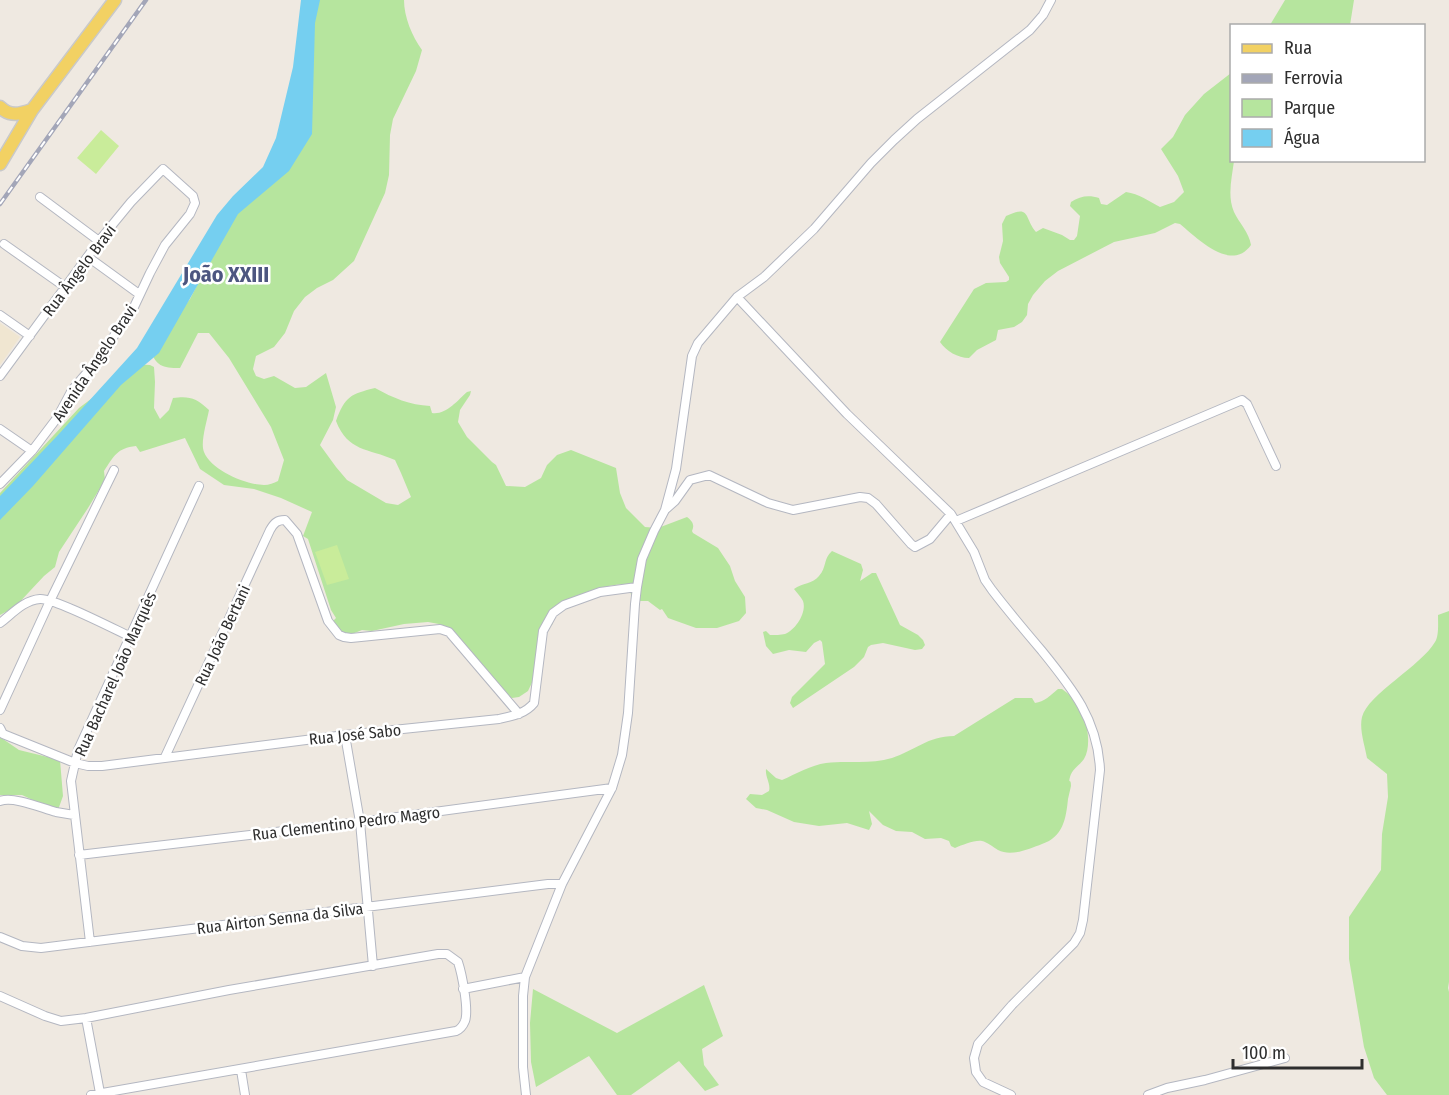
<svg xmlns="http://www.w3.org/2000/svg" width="1449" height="1095" font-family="'Fira Sans Condensed',sans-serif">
  <rect width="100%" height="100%" fill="#efe9e1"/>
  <path fill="#f0e6d1" d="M0,323L20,337L0,365Z"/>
  <path fill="#b6e59e" d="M315,0H404C404,17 412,36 422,50L416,71L393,119L390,135L389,175L385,193L354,261L333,280L317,288L305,297L294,311L285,333L274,347L256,356L253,369L256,376L264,379L274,376L295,388L306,387L326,373L336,407L333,420L320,445L336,467L347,480L386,503L398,505L411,497L401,473L395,460C368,448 348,452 336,421C345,396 351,394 375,388C393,398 410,405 430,406L432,413C446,415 457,401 467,392L471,391L470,395L460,410L458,422L467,437L492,462L496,465L506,486L525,487L541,478L547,465L557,455L571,450L616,468L620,493L626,508L645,527L658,528L687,517C692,521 695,524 692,531L693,533L718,548L730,566L735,581L745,597L746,613L739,621L717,628H696L668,618L662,609L660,610L648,601H632C631,595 631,588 624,585C614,581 564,599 556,607C553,610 551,615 548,619L553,624L546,627L537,639V672L528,691L519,697L512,698L501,694L454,636L439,624L428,622L404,624L372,631L362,630L352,634H342L333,625V621L336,618L331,610L308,539L303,536L312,512L281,498L254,489L224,485L200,469L185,438L140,452L136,446C117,448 114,456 104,471L105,480L88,508L59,552L55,567L44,576L15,607L0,615V493L79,408L103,390L133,364L150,365L154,367L155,382L154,408L160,419L169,410L173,398C190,396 196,398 209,410C207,421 200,443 204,452C211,470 246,485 264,485C269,485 274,483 278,481L284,460L271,427L229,358L209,333H198L180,368C162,368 156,366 150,349L190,299L236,208L283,149Z
    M1285,0H1354L1350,25H1270Z
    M1231,73L1232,160L1234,161C1232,177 1227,196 1234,212C1239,223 1249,232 1251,245C1231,273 1197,238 1180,224L1175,223L1155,233L1114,242L1058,271L1045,281L1033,295L1028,304L1027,315L1022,322L1014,327L998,330L996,340L977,350L969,358C958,358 946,351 940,342L974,289L986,283L1006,282L1009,280V277L1000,263L999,257L1003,241L1002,224L1006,216C1031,204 1024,218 1036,232L1043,228L1062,235L1070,240H1074L1077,236L1080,216L1070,206L1071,202C1080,196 1089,195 1099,198L1101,204L1107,205L1126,192C1139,194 1149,201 1160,207L1174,202L1184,192L1178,176L1161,149L1173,137L1185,115L1204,94Z
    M832,551L861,564L863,570L860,581L872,573H876L900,625L918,635L923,640L925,645L922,649L915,650L883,643L871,645L868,647L864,657L854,667L793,708L790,703L792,697L825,664L822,642L820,640L814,643L806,652L789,650L773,654L766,646L763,632L766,631L770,635C775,635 781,635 785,634C796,630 807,612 803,601C801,597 797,593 794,589C802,583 813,584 819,576C827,567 823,559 832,551Z
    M1449,611V982L1448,988L1449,992V1095H1387L1374,1078L1364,1047L1349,959V917L1381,870L1382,834L1388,797L1387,774L1367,758C1365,746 1359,730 1362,717C1368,694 1421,666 1435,642C1439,636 1438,623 1438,615Z
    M1058,689H1062C1069,694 1076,700 1081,709C1087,722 1092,745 1084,759C1080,765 1072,769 1070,777C1068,785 1071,777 1071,786C1070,790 1069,795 1068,799C1066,819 1063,837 1042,844C1029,849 1011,857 998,850C993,847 987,842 982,841C974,840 963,845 955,848L951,846L949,841L941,838L925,839L912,832L896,831L883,825L869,811L872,824L869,830L847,823L819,826L794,822L767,810L756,808L746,799L750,794L762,795L769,791C771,784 765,777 766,769L776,778L782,780C796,774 811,765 826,763C848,760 870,765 892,758C914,751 928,736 954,736L1015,698H1032L1035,703C1044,702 1051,695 1058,689Z
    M0,737L19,750L60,760L63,796L58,810L52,809L22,795H0Z
    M704,985L723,1036L702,1049L704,1065L719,1085L705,1091L679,1061L631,1095H617L589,1056L536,1087L531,1062L530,1023L533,989L617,1033Z"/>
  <path fill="#c9ec9a" d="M101,130L119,146L96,174L77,158Z
    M337,545L349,579L327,585L315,552Z"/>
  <path fill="#75cff0" d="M301,0H320L315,23L312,134L289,171L238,214L159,353L121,385L33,486L0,520V496L58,435L137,348L217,215L233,196L263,167L276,138L293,67Z"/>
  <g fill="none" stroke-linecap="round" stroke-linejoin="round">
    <defs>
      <path id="street" d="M40,197L99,241
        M4,244L65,287
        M88,257L139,294
        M737,297L847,414L951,514L974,552L985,580L992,590C1008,611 1025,631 1042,651C1072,688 1098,720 1100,770L1083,920L1080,933L1074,943L1012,1005L978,1044L974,1058L976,1072L983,1082L1011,1095
        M0,315L30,336
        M0,376L99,241L131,202L163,169L193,196L195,203L190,214L165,245L150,273L134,307L96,362L72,390L57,418L32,451L0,484
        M0,429L32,451
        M666,509L675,501L690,480L709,475L768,503L793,510L860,497L868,498L876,504L911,544L915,547L930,539L951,514
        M956,521L1242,400L1247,404L1276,466
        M0,623C12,614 24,600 40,599C54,598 114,629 131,637
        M0,710L50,601L114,470
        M0,728L3,734L75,763L88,766H102L345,735L499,719C512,716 525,714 534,703L543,631L553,613L564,605L600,592L637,587
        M345,735L360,822L373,966
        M165,757L270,530C274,523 277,520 285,520L297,534L328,621L339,635L344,637L351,638L440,629L449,632L519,714
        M0,801C14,796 41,808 56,812C62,813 68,814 74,815
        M79,855L360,822L612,788
        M0,937L22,946L41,948L548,884H562
        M90,942L71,781L78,750L199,486
        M463,989L525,977
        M0,996L45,1016L61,1021L86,1018L229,990L438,954H447L458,962C462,974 469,1010 465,1021C463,1026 461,1029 456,1031L91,1095
        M86,1018L100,1093
        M241,1070L245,1095
        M526,1095L523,1067V996L525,977L562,884L612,788L622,755L628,713L635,604L637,587L642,559L654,531L665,510L676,469L692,356L698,343L737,297L764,277L814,229L871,163L894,140L917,119L1030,30L1043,15L1051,0
        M1148,1095L1167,1088L1205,1080L1285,1058"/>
      <path id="primary" d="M0,107C10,117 20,114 32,110
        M0,164L32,110L115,0"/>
    </defs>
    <use href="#street" stroke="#b4b7c1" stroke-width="10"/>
    <use href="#primary" stroke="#c9c9c9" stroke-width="15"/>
    <use href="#street" stroke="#fff" stroke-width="8"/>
    <use href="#primary" stroke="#f2d163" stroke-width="12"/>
    <defs>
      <path id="rail" d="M0,204L146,0"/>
    </defs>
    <use href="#rail" stroke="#a3a6b8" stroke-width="4.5"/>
    <use href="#rail" stroke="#fff" stroke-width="2" stroke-dasharray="7" stroke-linecap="butt"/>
  </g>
  <g text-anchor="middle" stroke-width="5" stroke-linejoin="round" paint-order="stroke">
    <g font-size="16" fill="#2e2e2e" stroke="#fff">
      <text transform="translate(79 270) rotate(-53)" y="6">Rua Ângelo Bravi</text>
      <text transform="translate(94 363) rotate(-56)" y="6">Avenida Ângelo Bravi</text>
      <text transform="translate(222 635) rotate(-65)" y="6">Rua João Bertani</text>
      <text transform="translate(115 674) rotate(-66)" y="6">Rua Bacharel João Marquês</text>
      <text transform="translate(355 734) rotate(-6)" y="6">Rua José Sabo</text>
      <text transform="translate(346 823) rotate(-7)" y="6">Rua Clementino Pedro Magro</text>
      <text transform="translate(280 918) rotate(-7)" y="6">Rua Airton Senna da Silva</text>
    </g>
    <g font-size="22" font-weight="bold" fill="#4d5680" stroke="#fff">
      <text x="226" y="282">João XXIII</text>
    </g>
  </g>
  <rect x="1230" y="24" width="195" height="138" fill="#ffffff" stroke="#ababab" stroke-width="1.5"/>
  <rect x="1242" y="44" width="30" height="9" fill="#f2d163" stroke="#ababab" stroke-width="1.5"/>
  <text x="1284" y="54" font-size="18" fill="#2e2e2e">Rua</text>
  <rect x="1242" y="74" width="30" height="9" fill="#a3a6b8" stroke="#ababab" stroke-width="1.5"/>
  <text x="1284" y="84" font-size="18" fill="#2e2e2e">Ferrovia</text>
  <rect x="1242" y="99" width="30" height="18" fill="#b6e59e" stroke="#ababab" stroke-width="1.5"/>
  <text x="1284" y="114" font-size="18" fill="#2e2e2e">Parque</text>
  <rect x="1242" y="129" width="30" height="18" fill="#75cff0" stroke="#ababab" stroke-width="1.5"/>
  <text x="1284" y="144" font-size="18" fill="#2e2e2e">Água</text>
  <path d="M1233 1059v9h129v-9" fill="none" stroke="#2e2e2e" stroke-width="3"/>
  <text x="1242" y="1059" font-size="18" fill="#2e2e2e" stroke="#ffffff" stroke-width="4.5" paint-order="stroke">100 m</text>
</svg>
